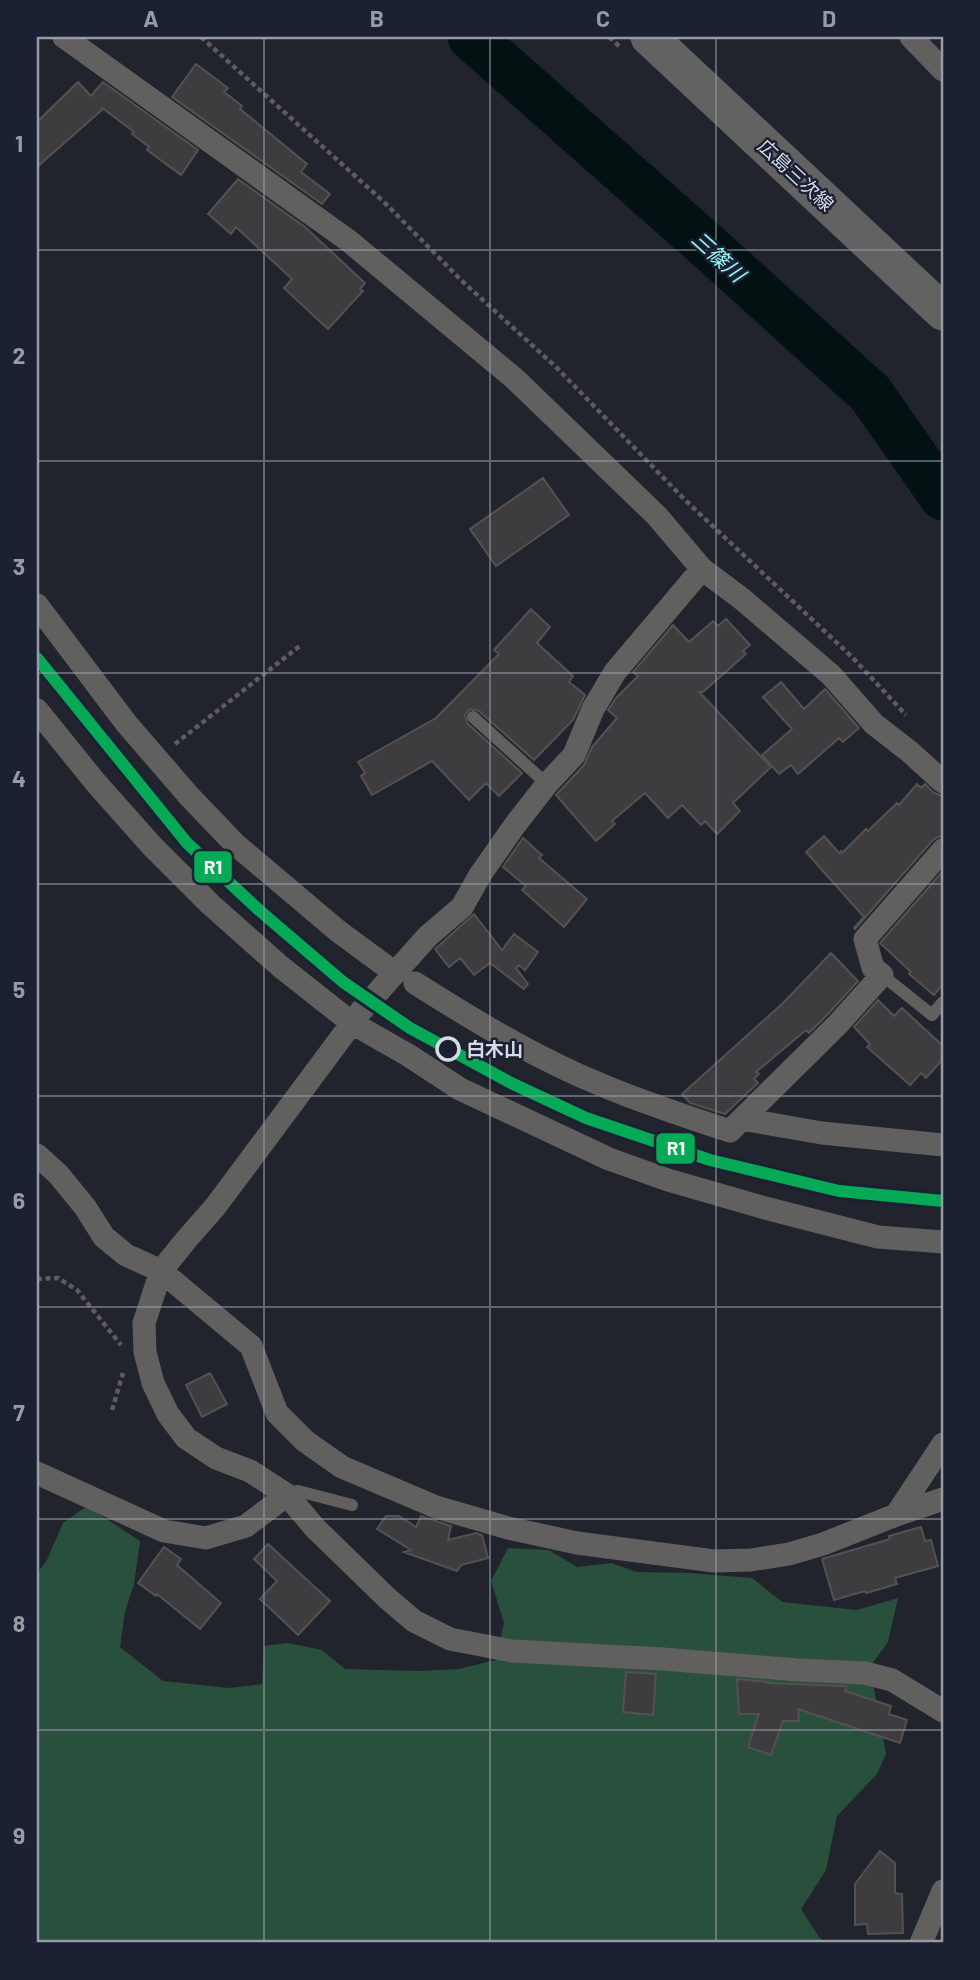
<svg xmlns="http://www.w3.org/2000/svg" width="980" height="1980" font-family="Barlow,'Noto Sans JP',sans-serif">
  <rect width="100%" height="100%" fill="#21242d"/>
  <path fill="#28503d" d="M87,1506L140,1541L134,1584L125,1612L120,1647L163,1681L229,1688L262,1684L264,1646L288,1643L322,1650L345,1669L419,1671L459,1669L496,1660L504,1623L491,1581L508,1548L549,1550L577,1567L611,1563L636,1572L689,1573L752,1578L782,1602L857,1610L898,1598L888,1642L870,1667L886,1754L877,1774L837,1816L826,1870L801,1909L819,1937L826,1943H37V1573L46,1562L63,1523Z"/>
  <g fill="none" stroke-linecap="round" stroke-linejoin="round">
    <path stroke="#031112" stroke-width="47" d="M471,37L713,251L870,393L943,497"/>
  </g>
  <path fill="#3f3c3f" stroke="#545152" stroke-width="2" d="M196,64L228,88L224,92L242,106L240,109L307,164L301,172L330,194L322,204L172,97Z
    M78,82L91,96L103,82L198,150L181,175L147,150L149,147L132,134L134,132L101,107L103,109L37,167V122Z
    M238,179L305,227L365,283L360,289L363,291L328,329L284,288L292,279L236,227L231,234L208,214Z
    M543,478L569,515L496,566L470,529Z
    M531,609L550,627L537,643L573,676L569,682L585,695L573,720L534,760L479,711L470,709L465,715L467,723L522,773L499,796L486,783L469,800L432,761L372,795L361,776L365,773L358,762L436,718L499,654L494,650Z
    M726,619L750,645L743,651L746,654L703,692H699L771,767L733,803L740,811L717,834L705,821L701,825L682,805L668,818L645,793L612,821L615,824L596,841L556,795L584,765L592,747L617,718L608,710L616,698L638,676L633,672L673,625L689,642L713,621L718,626Z
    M781,682L804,709L825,689L859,728L843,742L839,738L798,774L791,765L779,774L762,755L792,729L763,697Z
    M917,784L921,788L925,784L934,793L943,796V836L938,837L932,841L855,929L854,928L864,917L806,852L824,836L839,853L841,851L842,853L866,829L868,831L897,803L899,805Z
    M523,838L542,855L539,858L587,899L564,927L522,890L526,886L503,867Z
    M943,871V984L934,995L909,974L911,972L880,943Z
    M474,914L502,950L514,934L538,952L525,970L519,965L516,968L528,984L524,989L490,963L474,975L460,958L449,967L435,949Z
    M831,953L858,981L829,1013L809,1033L806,1030L756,1072L759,1074L754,1079L758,1083L725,1114L690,1103L682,1094L782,1004Z
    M878,1000L894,1016L902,1008L943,1046V1059L926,1078L921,1073L910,1085L867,1047L870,1044L854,1027Z
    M210,1373L227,1404L202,1417L186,1385Z
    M386,1516H399L416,1527L421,1516L451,1526L448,1540L476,1533L482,1535L488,1558L461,1565L457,1571L404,1552L411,1550L377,1529Z
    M921,1527L925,1541L931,1540L938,1566L895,1578L897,1584L866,1593L865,1591L834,1600L822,1559L890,1539L889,1536Z
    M268,1544L330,1601L298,1635L260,1599L277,1581L254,1559Z
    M164,1547L181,1559L177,1565L221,1603L200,1629L157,1594L156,1596L138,1583Z
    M626,1672L656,1674L653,1715L623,1712Z
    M737,1679L768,1682L767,1683L846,1686L845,1691L891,1706L889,1714L907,1720L900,1743L798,1709L799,1721H783L771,1755L748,1747L759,1714H739Z
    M880,1851L895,1863V1893L902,1894L903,1933L868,1934L867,1924L855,1925V1884Z"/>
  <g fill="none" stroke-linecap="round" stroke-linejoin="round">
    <path stroke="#5c5c5d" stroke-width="4.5" stroke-dasharray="5 3.5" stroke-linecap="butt" d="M201,37L384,202L461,280L557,368L685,500L852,657L906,715
      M609,37L619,46
      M175,744L301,645
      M37,1279L58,1278L77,1290L121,1345
      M112,1410L123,1373"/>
    <path stroke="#62605f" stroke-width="12" d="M473,717L547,784
      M882,975L932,1015L943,1002
      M287,1495L298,1491L352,1505"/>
    <path stroke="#62605f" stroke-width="23" d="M64,37L349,241L515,379L657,516L702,569L742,599L831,675L874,724L910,752L943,782
      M911,37L943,70
      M702,569L615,672L593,709L574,755L547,784L515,825L480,875L462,907L428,936L361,1011L215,1207L186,1240L161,1271L144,1323L145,1352L153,1383L168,1414L186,1438L216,1458L250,1471L287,1495L315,1528L387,1598L414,1621L450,1639L512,1651L663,1659L798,1670L865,1673L892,1680L943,1711
      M37,605L126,723L189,796L235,844L338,931L395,973
      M37,710L96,783L152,846L210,904L281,967L352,1023L408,1055L460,1089L609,1159L668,1180L765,1208L878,1237L943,1242
      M415,983C475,1021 537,1059 604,1086C645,1103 687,1117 730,1131L839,1023L882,975L873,968L865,939L943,850
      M742,1119L822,1133L943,1145
      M37,1155L58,1174L85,1207L104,1237L126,1255L161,1271L251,1346L277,1413L305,1441L342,1467L436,1507L508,1528L577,1543L714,1561L751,1560L789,1554L823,1544L896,1515L943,1499
      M37,1473L164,1531L206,1538L246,1526L287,1495
      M896,1515L943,1444
      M921,1943L943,1891"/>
    <path stroke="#636263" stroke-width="37" d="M649,37L943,312"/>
    <defs>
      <path id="rail-1" d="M37,658L187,843L260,911L343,982L410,1028L511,1083L586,1118L710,1160L839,1191L943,1201"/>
    </defs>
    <use href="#rail-1" stroke="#1b2133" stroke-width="18"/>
    <use href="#rail-1" stroke="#06aa56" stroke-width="12"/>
  </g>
  <path fill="none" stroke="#979ba6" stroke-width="2" stroke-opacity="0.55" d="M264,37V1943M490,37V1943M716,37V1943M37,250H943M37,461H943M37,673H943M37,884H943M37,1096H943M37,1307H943M37,1519H943M37,1730H943"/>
  <circle fill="#1b2133" stroke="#d6dbe7" stroke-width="3.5" cx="448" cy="1049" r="11"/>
  <g text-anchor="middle" stroke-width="5" stroke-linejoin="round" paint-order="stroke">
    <g font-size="19" fill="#d6dbe7" stroke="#1b2133">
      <text transform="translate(796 175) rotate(43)" y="7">広島三次線</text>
    </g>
    <g font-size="19" font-weight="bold" fill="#d6dbe7" stroke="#1b2133" text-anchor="start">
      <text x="466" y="1056">白木山</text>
    </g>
    <g font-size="21" font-style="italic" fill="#92f8f7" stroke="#1b2133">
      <text transform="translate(718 257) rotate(42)" y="7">三篠川</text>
    </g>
  </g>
  <g stroke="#1b2133" stroke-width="2.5">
    <rect x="193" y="850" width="40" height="34" rx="7" fill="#06aa56"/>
    <rect x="655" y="1132" width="41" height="33" rx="7" fill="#06aa56"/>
  </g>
  <g font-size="19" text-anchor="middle" font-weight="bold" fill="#fff">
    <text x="213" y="874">R1</text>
    <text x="676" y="1155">R1</text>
  </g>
  <rect width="980" height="1980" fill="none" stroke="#1b2133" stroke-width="77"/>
  <rect x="38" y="38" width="904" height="1903" fill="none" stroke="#979ba6" stroke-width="2.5"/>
  <g font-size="23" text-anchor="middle" font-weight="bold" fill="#979ba6">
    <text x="151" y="27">A</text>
    <text x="377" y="27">B</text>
    <text x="603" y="27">C</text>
    <text x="829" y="27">D</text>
    <text x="19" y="152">1</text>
    <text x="19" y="364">2</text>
    <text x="19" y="575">3</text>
    <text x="19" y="787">4</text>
    <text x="19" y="998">5</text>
    <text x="19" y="1209">6</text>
    <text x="19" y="1421">7</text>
    <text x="19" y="1632">8</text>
    <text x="19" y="1844">9</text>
  </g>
</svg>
